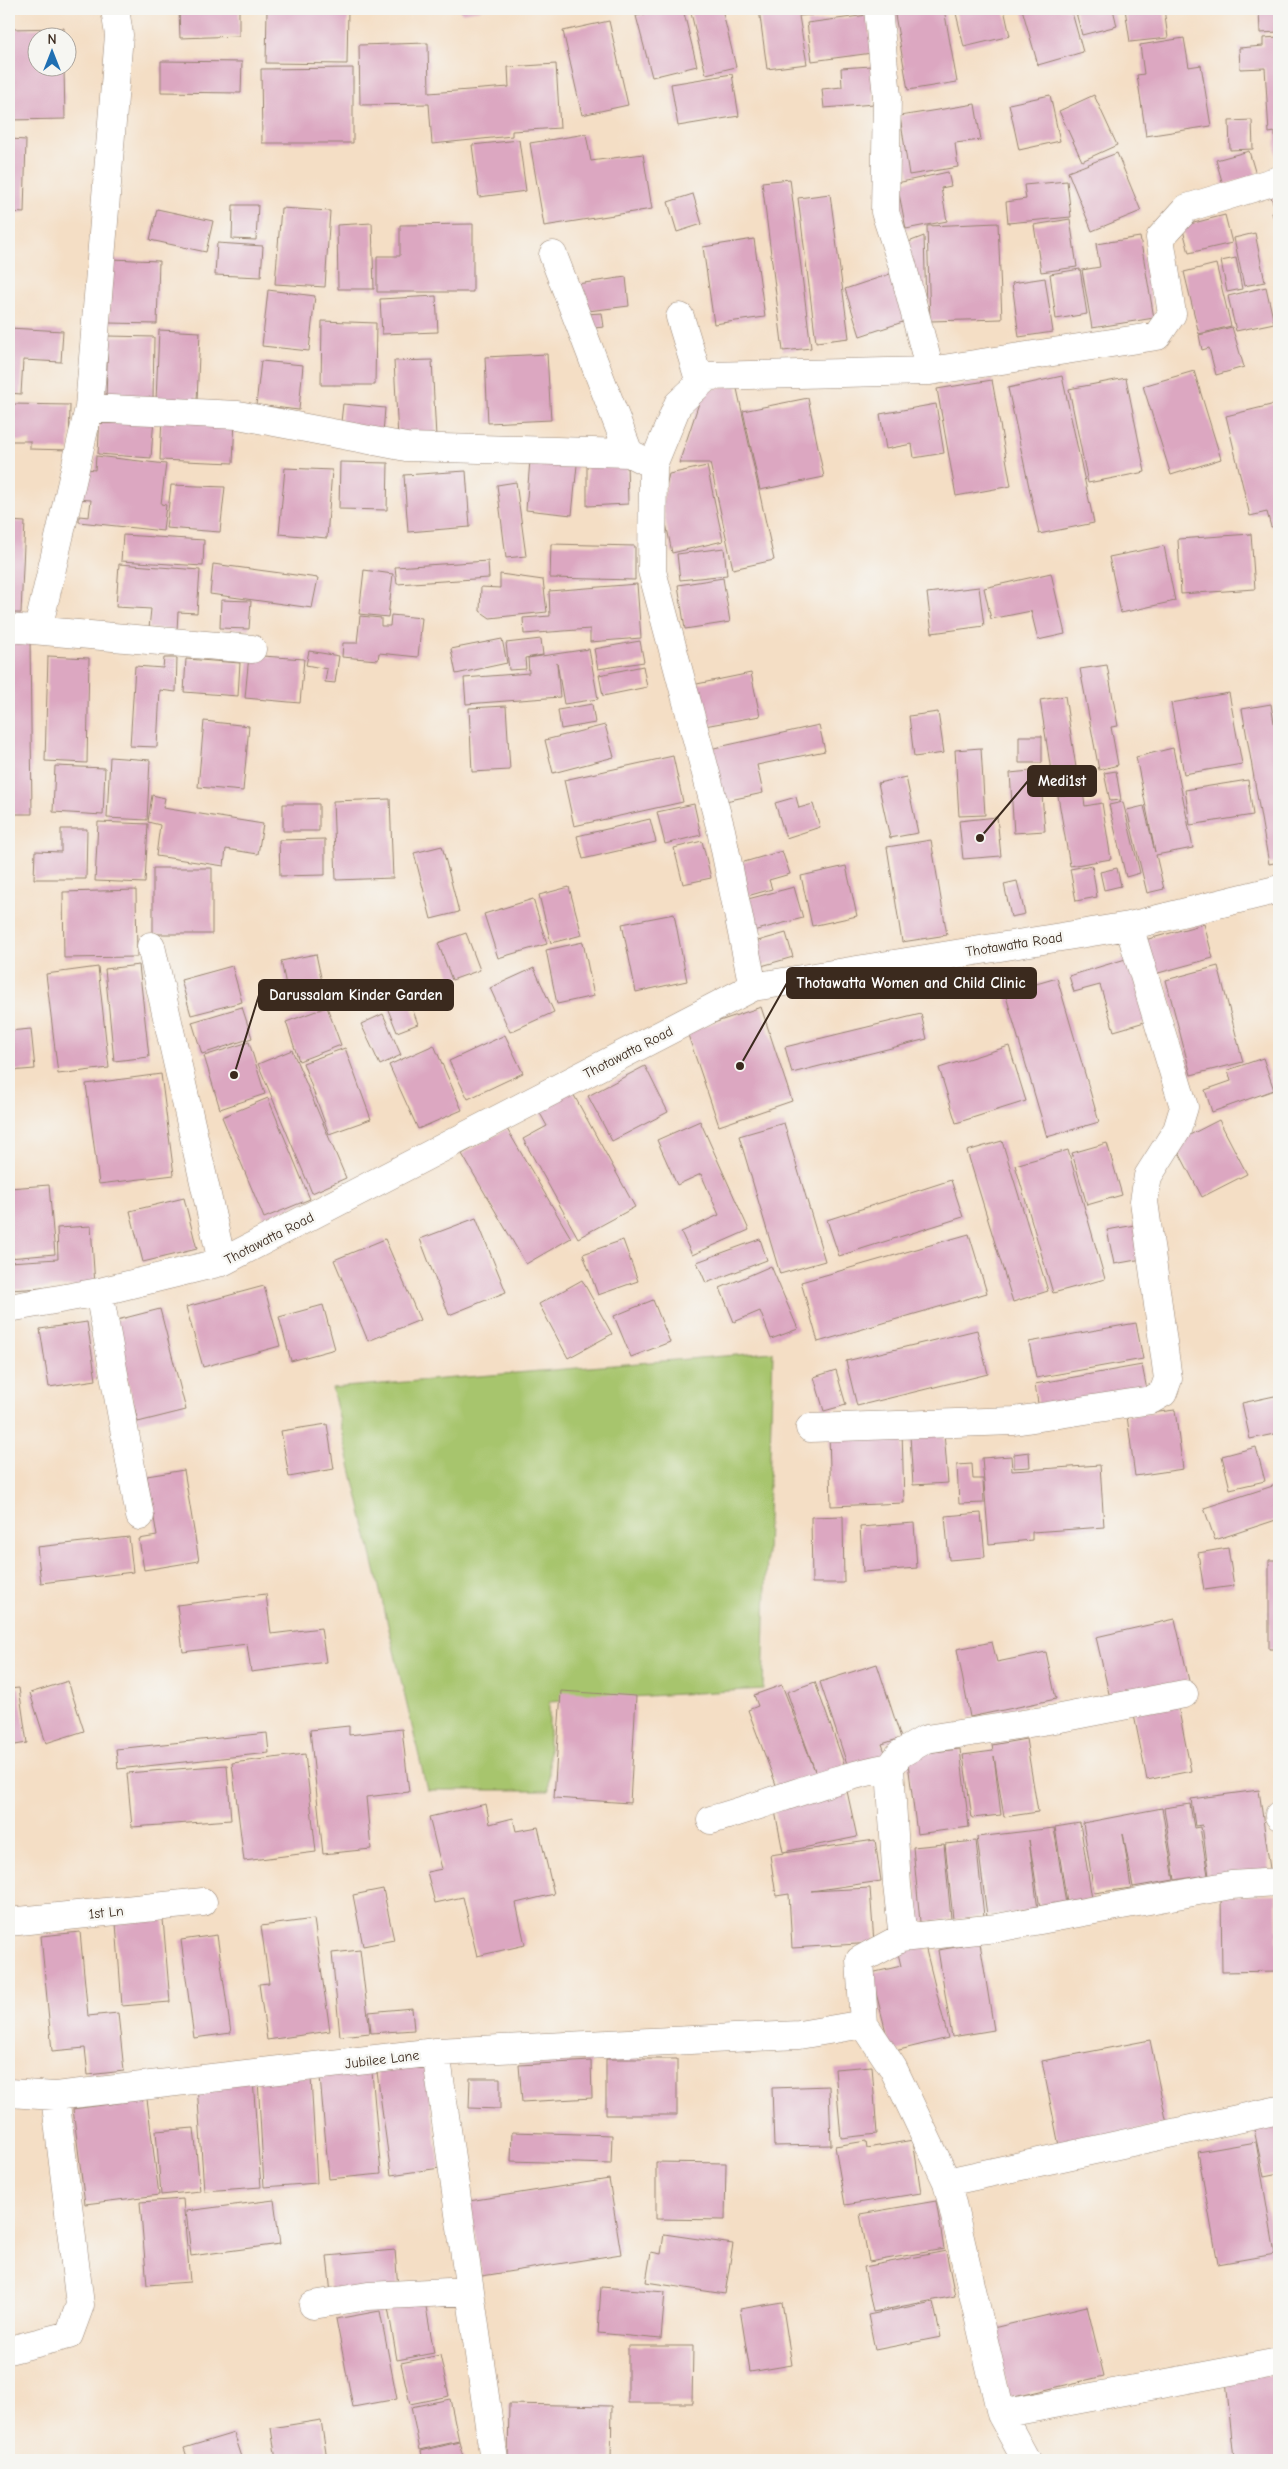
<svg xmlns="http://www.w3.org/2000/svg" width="1288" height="2469" font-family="'Comic Neue',sans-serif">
  <rect width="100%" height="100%" fill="#f6f6f2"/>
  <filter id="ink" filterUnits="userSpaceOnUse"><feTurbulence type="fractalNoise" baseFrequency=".02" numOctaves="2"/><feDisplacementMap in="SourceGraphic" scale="10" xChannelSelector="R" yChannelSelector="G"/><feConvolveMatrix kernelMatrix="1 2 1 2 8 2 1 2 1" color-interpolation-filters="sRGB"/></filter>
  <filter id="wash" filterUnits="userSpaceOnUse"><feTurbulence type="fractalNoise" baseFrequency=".0096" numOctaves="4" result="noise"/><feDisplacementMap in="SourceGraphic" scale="20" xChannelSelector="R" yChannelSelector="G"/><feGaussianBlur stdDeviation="1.12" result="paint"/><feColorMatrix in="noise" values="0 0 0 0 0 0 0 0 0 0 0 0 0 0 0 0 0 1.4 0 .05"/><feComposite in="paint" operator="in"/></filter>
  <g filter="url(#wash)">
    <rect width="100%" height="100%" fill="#f4dec5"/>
    <path fill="#a7c56d" stroke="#717846" d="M773,1352L763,1689L549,1702V1790H427L332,1388Z"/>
    <g id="blocks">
      <path fill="#dca7c1" d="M179,9H239V36L180,38Z
        M267,9H348L347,64L266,63Z
        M460,9H481V10L461,13Z
        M665,9H683L697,66L652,77L636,16Z
        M690,9H722L736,67L706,74Z
        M759,9H811L812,15L799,16L807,64L767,69Z
        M894,9H944L957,82L908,90Z
        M955,9H1004L1010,36L964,47Z
        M1022,9H1071L1083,52L1038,65Z
        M1075,9H1113L1117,26L1082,35Z
        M1125,9H1164L1168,38L1130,42Z
        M1259,9H1279V32L1260,33Z
        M867,15L872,53L812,61L807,23Z
        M609,21L628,105L582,115L563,31Z
        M64,28V38H38V68H64L65,119L9,120V29Z
        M1279,37V159L1276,160L1275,132L1269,133L1265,68L1240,69L1239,48L1263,46V38Z
        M1184,38L1189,67L1201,65L1211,126L1146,136L1137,75L1144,74L1140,45Z
        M428,43L429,93L509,87L508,67L556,64L560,128L512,131V136L432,144L429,104L360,105L359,45Z
        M161,61L242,62L241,93L161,92Z
        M871,66L874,104L824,108L822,89L842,87L841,68Z
        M353,68V143H262L261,69Z
        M732,74L739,116L678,126L671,84Z
        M1050,95L1060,141L1019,150L1009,104Z
        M1094,95L1117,145L1082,161L1059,111Z
        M975,104L981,140L955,143L958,167L909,175L900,116Z
        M1252,120L1253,149L1230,150L1229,121Z
        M586,134L591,161L643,154L652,209L544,226L530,143Z
        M9,139L26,140L24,213L9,212Z
        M519,140L526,191L479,197L472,145Z
        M1249,151L1256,175L1223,185L1216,160Z
        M1117,153L1141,211L1092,231L1068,172Z
        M948,172L951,186L941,188L947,221L906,229L897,183Z
        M790,179L811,348L783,351L762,182Z
        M1067,181L1071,217L1008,223L1006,202L1026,199L1024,185Z
        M1279,191V235L1272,213L1276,211L1270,194Z
        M693,194L702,224L677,232L668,202Z
        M830,194L849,338L816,342L798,198Z
        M233,205H258L256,240L232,239Z
        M281,208L330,211L325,287L275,284Z
        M157,209L213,221L206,252L150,240Z
        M1225,215L1232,243L1189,253L1182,226Z
        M1070,219L1077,267L1041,272L1034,225Z
        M372,223L374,289H338L337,225Z
        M998,223L1002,319L930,321L927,226Z
        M473,224V292H377V256H400V225Z
        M1255,233L1265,282L1244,286L1234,238Z
        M924,236L926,306L901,245Z
        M1140,237L1154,318L1092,328L1082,270L1100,267L1096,244Z
        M754,239L765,317L714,324L703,247Z
        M217,243L263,246L261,277L215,275Z
        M1236,258L1242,289L1227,292L1221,261Z
        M111,259L159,261L157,324L109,323Z
        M1216,264L1231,326L1199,334L1184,272Z
        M1080,269L1087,314L1056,319L1050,274Z
        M896,272L912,319L860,336L845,289Z
        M626,277L629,306L580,312L577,284Z
        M1045,278L1053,332L1019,337L1012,283Z
        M1266,287L1274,323L1236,331L1228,296Z
        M268,290L315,296L309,351L262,346Z
        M436,296L438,332L382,334L380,299Z
        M602,313L604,327L585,329L584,314Z
        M322,321L376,323L375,385H321Z
        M1232,327L1244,367L1216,375L1209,348L1202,350L1199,335Z
        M9,328L63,331L61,362L23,360L21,394L9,393Z
        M159,330L200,332L197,401L156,400Z
        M108,336L154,337L153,399L106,398Z
        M547,354L551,420L488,423L485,357Z
        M432,360L436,437L398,439L394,361Z
        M261,361L303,365L299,410L256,405Z
        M1194,371L1221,459L1171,475L1143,386Z
        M1062,376L1094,523L1039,534L1008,388Z
        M1126,378L1145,472L1088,483L1069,389Z
        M992,380L1011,486L956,496L937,389Z
        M736,384L774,560L733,569L710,463H679L703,391Z
        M808,398L824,477L760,490L743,411Z
        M1279,403V525L1271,527L1267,512L1250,516L1226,416Z
        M12,404L70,405L69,450L30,449V441H11Z
        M343,404L385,408L383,434L340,431Z
        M936,404L944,453L914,458L912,444L886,449L880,414Z
        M100,414L154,418L151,458L98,454Z
        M162,416L235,420L233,463L160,460Z
        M96,456L166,464L161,504L166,505L163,531L79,522V516L89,517L91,500L76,499L80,468L95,470Z
        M530,460L577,465L572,515L526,510Z
        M627,461L628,504L587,506V462Z
        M340,462L388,463L387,510L339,509Z
        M707,466L723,541L672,553L662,503L669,474Z
        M285,468L332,470L327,538L279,534Z
        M466,471L470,527L408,532L404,475Z
        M516,482L526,556L506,558L497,485Z
        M171,485L225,487L220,532L166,528Z
        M9,521L25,522L21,613H9Z
        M1251,534L1255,589L1181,594L1178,539Z
        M123,535L204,540L203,566L121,561Z
        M551,544L635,546V580L550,578Z
        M1164,546L1175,601L1121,613L1109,557Z
        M724,548L727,575L680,580L677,554Z
        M488,561L489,578L397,584L395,567Z
        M119,564L200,570L197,613L178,612L177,630L149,628L151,609L116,607Z
        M213,564L318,578L312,608L210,594Z
        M364,570L393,574L388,617L359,614Z
        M1051,573L1065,634L1038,640L1031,611L991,619L984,588Z
        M500,574L543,580L547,612L490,618L480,611L481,587L500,588Z
        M723,578L730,622L685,629L678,585Z
        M637,584L641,638L590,642V629L524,634L523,618L550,616L549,591Z
        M979,587L984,626L932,633L927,593Z
        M221,600L251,601L249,629L220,628Z
        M391,615L422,618L418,657L379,653L378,660L342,657L343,643H357L360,616L381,618V626H390Z
        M9,637H30L32,814H9Z
        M502,639L507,663L456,674L451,649Z
        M541,639L543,655L525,658L526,669L509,670L506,643Z
        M640,641L644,662L598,669L594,649Z
        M589,649L598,699L564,704L557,663L560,697L466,704L464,678L529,673L528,658Z
        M309,651L339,656L335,683L325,682L327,669L306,665Z
        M249,655L304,659L300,703L245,698Z
        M48,656L89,658L87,763L45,761Z
        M164,658H177L176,692L160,690L157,747L130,746L135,666L163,668Z
        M186,659L240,663L238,696L184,692Z
        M1107,665L1118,726L1111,727L1118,765L1099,770L1080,669Z
        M643,666L647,687L603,696L599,675Z
        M751,673L760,716L699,727L692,685Z
        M1229,693L1242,764L1184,774L1171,703Z
        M1065,696L1079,787L1054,790L1040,700Z
        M592,704L595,723L561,729L558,710Z
        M1271,704L1279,754V862L1269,864L1242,709Z
        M506,706L510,770L472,772L469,708Z
        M938,712L944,753L914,757L909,716Z
        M204,721L249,726L243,791L198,787Z
        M605,725L614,757L553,773L545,740Z
        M819,725L825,751L757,765L763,793L716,803L705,750Z
        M1019,736H1042V763H1019Z
        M981,748L985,815L959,816L955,750Z
        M1173,748L1193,848L1156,855L1164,889L1147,893L1127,810L1144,806L1155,852L1136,757Z
        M673,756L683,802L574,826L564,780Z
        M110,757L150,760L147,820L107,818Z
        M55,766L105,768L103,815L53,812Z
        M1040,770L1045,831L1014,833L1010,773Z
        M1116,771L1121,800L1110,801L1104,773Z
        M906,777L918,833L890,838L878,783Z
        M1248,780L1253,815L1190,825L1185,790Z
        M1083,792L1085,806L1102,803L1111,859L1070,866L1058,796Z
        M152,795L165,798L163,808L263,824L258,854L226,849L224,866L156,856L160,825L148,822Z
        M796,797L799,808L813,804L820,827L786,838L775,803Z
        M390,799L393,878L336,880L333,801Z
        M1123,802L1140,873L1126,877L1109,805Z
        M283,804H319V831H283Z
        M694,804L701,835L665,844L657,812Z
        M997,817L1001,856L963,859L959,821Z
        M650,819L656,842L583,859L577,836Z
        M98,822L148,824L145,883L95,881Z
        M61,829H87L86,879H34L35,851L61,852Z
        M325,839V875L280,876L279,840Z
        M931,840L947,935L902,942L887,847Z
        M702,841L711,878L683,884L674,848Z
        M442,846L459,912L431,919L414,853Z
        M782,851L790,874L769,880L772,889L744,897L734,865Z
        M1092,865L1097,897L1076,901L1070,869Z
        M846,866L857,916L812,926L801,876Z
        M153,868H212V934H153Z
        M1117,868L1121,886L1104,890L1100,872Z
        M1017,881L1025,914L1011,917L1004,884Z
        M569,887L582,935L551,943L539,895Z
        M794,887L803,918L753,931L744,900Z
        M136,890L137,957L64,958L63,892Z
        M533,899L547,944L498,958L484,914Z
        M674,914L687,981L636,992L622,924Z
        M1204,924L1213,958L1151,975L1141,941Z
        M466,933L480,970L452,980L438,943Z
        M786,933L793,957L758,967L751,943Z
        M583,942L594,996L557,1004L546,950Z
        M316,954L322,982L287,990L281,961Z
        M1129,958L1148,1021L1114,1031L1100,985L1074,992L1069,976Z
        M139,965L149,1057L114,1061L105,969Z
        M232,966L242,1002L191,1015L181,980Z
        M1218,966L1243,1062L1191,1075L1166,980Z
        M98,967L109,1068L58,1074L46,974Z
        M534,968L554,1012L510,1032L490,988Z
        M1057,978L1099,1122L1047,1137L1005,993Z
        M404,987L418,1024L397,1032L382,995Z
        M242,1007L252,1038L202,1054L192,1022Z
        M327,1007L341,1045L299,1061L286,1022Z
        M761,1007L792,1101L719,1126L687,1032Z
        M383,1014L401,1055L380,1065L361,1024Z
        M921,1014L927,1039L792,1073L785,1047Z
        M31,1029L35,1069L9,1071V1031Z
        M505,1035L523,1073L468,1099L449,1061Z
        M249,1042L265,1094L220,1109L204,1056Z
        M434,1045L462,1110L418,1129L389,1065Z
        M1009,1046L1026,1101L956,1123L939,1068Z
        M345,1048L371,1119L329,1134L303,1063Z
        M292,1050L346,1178L312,1193L258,1064Z
        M1263,1058L1274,1090L1212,1112L1205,1090L1231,1081L1228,1070Z
        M645,1066L668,1112L612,1141L588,1096Z
        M161,1074L174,1175L99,1184L86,1084Z
        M570,1088L635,1207L578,1238L523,1139L547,1126L536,1106Z
        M268,1098L310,1199L264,1218L222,1117Z
        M1219,1120L1247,1174L1202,1197L1174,1143Z
        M700,1121L749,1230L692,1255L681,1232L719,1215L701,1174L677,1185L657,1140Z
        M784,1123L825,1261L780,1274L739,1136Z
        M507,1129L571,1238L526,1264L462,1154Z
        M1002,1141L1048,1291L1013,1302L967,1151Z
        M1107,1143L1122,1195L1087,1205L1072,1153Z
        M1068,1150L1105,1279L1053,1293L1015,1165Z
        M951,1180L963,1217L839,1256L827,1220Z
        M49,1185L55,1254L9,1258V1188Z
        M184,1198L197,1249L143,1262L130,1211Z
        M476,1218L506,1292L449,1315L420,1239Z
        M1135,1225L1142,1259L1114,1264L1107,1230Z
        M91,1226L95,1285L9,1290V1262L58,1259L57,1228Z
        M969,1234L987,1293L818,1342L801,1282Z
        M385,1239L420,1320L368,1341L334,1260Z
        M760,1239L767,1260L706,1283L697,1262Z
        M623,1240L638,1281L598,1295L583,1254Z
        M771,1266L798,1329L771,1339L760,1311L734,1322L720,1288Z
        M582,1280L612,1334L568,1358L539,1304Z
        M264,1286L280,1346L203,1367L186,1307Z
        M653,1300L670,1342L631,1357L614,1316Z
        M323,1305L335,1349L291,1361L279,1317Z
        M160,1309L186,1410L138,1422L113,1321Z
        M87,1322L96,1380L49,1387L40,1329Z
        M1136,1323L1143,1359L1036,1378L1029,1342Z
        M977,1330L988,1374L857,1406L846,1361Z
        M1142,1365L1147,1390L1039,1410L1035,1384Z
        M836,1370L846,1405L824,1411L814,1377Z
        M1279,1395V1433L1250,1439L1242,1403Z
        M1175,1410L1183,1469L1135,1476L1127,1416Z
        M327,1424L334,1469L289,1477L281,1431Z
        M902,1430L904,1503L831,1506L829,1432Z
        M944,1432L948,1483L913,1485L910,1435Z
        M1256,1447L1265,1481L1230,1489L1222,1456Z
        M1029,1452L1030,1467L1014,1468V1454Z
        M1011,1456L1012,1471L1100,1465L1104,1527L1032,1532V1540L989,1544L982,1458Z
        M972,1464L973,1479H983L984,1503L959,1504L957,1465Z
        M184,1470L199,1561L144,1570L139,1539L157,1536L147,1476Z
        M1279,1484V1519L1215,1540L1204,1508Z
        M981,1513L985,1557L949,1560L945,1516Z
        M843,1516L844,1583H812L811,1517Z
        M914,1523L917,1568L863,1572L860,1527Z
        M129,1537L133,1572L41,1583L37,1547Z
        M1228,1548L1234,1586L1204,1590L1198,1553Z
        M1269,1560H1279V1649H1269Z
        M266,1594L271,1634L321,1628L326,1662L251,1672L247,1644L183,1652L177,1605Z
        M1175,1619L1189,1681L1110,1698L1096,1637Z
        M992,1642L997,1662L1046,1652L1056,1699L970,1717L957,1649Z
        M877,1664L901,1738L882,1744L886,1755L848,1767L820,1682Z
        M68,1681L84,1731L46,1743L30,1693Z
        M815,1682L845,1766L778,1790L748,1710L758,1706L754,1695L782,1685L815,1771L787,1692Z
        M19,1688L27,1743L9,1746V1689Z
        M561,1691L636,1696L630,1803L554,1798Z
        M1177,1701L1191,1771L1147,1780L1133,1710Z
        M349,1726V1735L402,1729L409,1792L366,1797L371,1849L323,1854L310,1730Z
        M267,1733L269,1753L118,1769L116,1749Z
        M1026,1739L1038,1812L1004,1817L994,1756L1001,1815L972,1818L963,1755L993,1751L992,1745Z
        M960,1749L969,1827L917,1834L907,1755Z
        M305,1754L316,1852L244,1861L232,1763Z
        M227,1765L231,1820L132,1827L127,1773Z
        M1259,1790L1270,1869L1209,1876L1202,1825L1195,1826L1191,1799Z
        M847,1791L857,1837L783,1852L774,1806Z
        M486,1804L490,1824L513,1818L516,1831L538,1827L554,1894L516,1903L525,1945L477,1956L463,1897L435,1903L427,1872L442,1869L429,1817Z
        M1190,1804L1194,1828L1200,1827L1208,1875L1175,1880L1164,1808Z
        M1162,1808L1174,1880L1133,1887L1123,1833L1131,1888L1094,1893L1083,1823Z
        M1080,1823L1092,1899L1067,1903L1055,1827Z
        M1054,1828L1066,1904L1040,1908L1029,1840L1038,1910L987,1916L977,1837Z
        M875,1840L881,1881L811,1891L870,1888L874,1943L792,1948L789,1894L776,1896L770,1855Z
        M976,1841L984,1916L953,1919L945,1844Z
        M944,1844L951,1919L920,1922L913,1847Z
        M383,1889L394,1940L363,1946L353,1895Z
        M1276,1895L1278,1971L1222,1972L1221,1896Z
        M163,1919L170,2002L122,2006L116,1923Z
        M314,1919L330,2031L267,2040L259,1984L269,1983L261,1926Z
        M80,1932L88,2016L118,2013L124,2071L88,2075L85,2048L52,2051L41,1936Z
        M217,1935L231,2033L194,2038L181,1940Z
        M924,1942L948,2038L891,2052L871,1973L901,1966L897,1949Z
        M980,1943L994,2030L952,2037L938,1950Z
        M360,1950L370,2033L340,2036L332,1953Z
        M412,2008L414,2030L371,2033L369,2012Z
        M1279,2039V2069H1278L1274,2040Z
        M1150,2040L1167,2124L1059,2146L1042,2061Z
        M606,2059H677V2115H606Z
        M591,2061L592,2098L522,2102L519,2065Z
        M425,2065L440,2168L391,2175L377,2072Z
        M872,2066L877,2134L841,2138L835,2069Z
        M372,2072L381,2174L329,2179L320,2077Z
        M311,2077L317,2183L264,2187L258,2079Z
        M470,2078H500V2109L469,2108Z
        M253,2080L261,2187L204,2191L197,2085Z
        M829,2086L831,2145L774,2146L772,2088Z
        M147,2099L159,2195L85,2204L73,2109Z
        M1279,2120V2173L1264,2176L1253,2125Z
        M194,2128L200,2191L161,2195L156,2131Z
        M512,2132L612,2135L611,2164L511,2161Z
        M913,2140L921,2193L845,2205L835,2146L866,2141L867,2148Z
        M1256,2142L1275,2254L1218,2264L1198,2152Z
        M656,2162L726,2163L725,2220L656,2219Z
        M609,2179L621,2254L482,2276L469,2201Z
        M183,2199L190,2282L147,2285L140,2202Z
        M274,2200L280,2244L191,2256L186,2211Z
        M936,2201L944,2249L869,2262L860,2214Z
        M664,2234L733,2244L725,2294L646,2282L651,2252L661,2254Z
        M395,2250L398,2288L331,2294L327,2256Z
        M946,2251L955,2296L873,2312L864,2267Z
        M601,2287L665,2292L661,2339L598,2333Z
        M425,2301L434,2353L397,2360L388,2307Z
        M782,2302L792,2365L750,2372L740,2309Z
        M933,2302L941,2337L875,2350L868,2315Z
        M1087,2306L1104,2376L1010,2398L993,2328Z
        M380,2311L397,2399L353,2407L336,2319Z
        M628,2346H693L692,2403H628Z
        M440,2355L449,2396L410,2404L401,2363Z
        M1278,2374L1279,2460H1234L1226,2380Z
        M450,2399L459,2441L420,2450L411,2407Z
        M509,2404L612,2406L611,2460H508Z
        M321,2420L327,2460H276L271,2428Z
        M234,2433L243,2460H188L184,2448Z
        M459,2442L464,2460H423L421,2451Z"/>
    </g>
  </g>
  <g filter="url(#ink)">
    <use href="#blocks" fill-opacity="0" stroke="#988472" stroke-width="1"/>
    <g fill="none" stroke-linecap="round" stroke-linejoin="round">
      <defs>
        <path id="street" d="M878,9L887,96L885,212L902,264L930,371
          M553,255L629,453
          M680,317L700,383
          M89,408L238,415L406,447L629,453L653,465
          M9,628L252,649
          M38,629L89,408L119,35L115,9
          M151,946L222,1262
          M753,987L721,830L652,571L653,465L678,404L708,376L930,371L1157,336L1172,314L1160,238L1187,208L1279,180
          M99,1292L140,1516
          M9,1308L99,1292L222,1262L753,987L1129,926L1279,889
          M810,1428L1014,1421L1151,1400L1163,1393L1168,1379L1144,1201L1148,1176L1177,1130L1184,1107L1129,926
          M890,1767L897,1885L903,1938
          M1279,1815V1816
          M711,1820C772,1803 827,1779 890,1767L900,1754L926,1739L1055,1719L1184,1694
          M9,1922L203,1902
          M864,2024L893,2068L947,2182L1001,2414L1026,2460
          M436,2052L799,2035L864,2024L860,1960L901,1938L997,1928L1231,1885L1279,1882
          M9,2093L55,2096L436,2052L494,2460
          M947,2182L1279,2110
          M313,2305L368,2296L469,2291
          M9,2350L69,2335L80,2305L55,2096
          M1001,2414L1279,2362"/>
      </defs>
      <use href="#street" stroke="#988472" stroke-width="29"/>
      <use href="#street" stroke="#fff" stroke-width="28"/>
    </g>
  </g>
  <g text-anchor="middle" stroke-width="5" stroke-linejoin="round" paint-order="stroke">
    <g font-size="14" fill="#3b2a1e" stroke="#f6f6f2">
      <text transform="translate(1014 944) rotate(-9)" y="5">Thotawatta Road</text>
      <text transform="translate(628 1052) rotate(-27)" y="5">Thotawatta Road</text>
      <text transform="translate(269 1238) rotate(-27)" y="5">Thotawatta Road</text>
      <text transform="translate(106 1912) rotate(-6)" y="5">1st Ln</text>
      <text transform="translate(382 2059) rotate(-7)" y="5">Jubilee Lane</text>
    </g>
  </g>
  <path fill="none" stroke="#3b2a1e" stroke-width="2" d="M980 838L1028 781M740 1066L787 983M234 1075L259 995"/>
  <g fill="#3b2a1e" stroke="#f6f6f2" stroke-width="2">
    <circle cx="980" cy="838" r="5"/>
    <circle cx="740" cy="1066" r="5"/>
    <circle cx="234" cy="1075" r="5"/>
  </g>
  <g fill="#3b2a1e" stroke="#3b2a1e" stroke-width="2">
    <rect x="1028" y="766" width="68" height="30" rx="5"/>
    <rect x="787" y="968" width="249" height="30" rx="5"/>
    <rect x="259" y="980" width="194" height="30" rx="5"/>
  </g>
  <g font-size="15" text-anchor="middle" font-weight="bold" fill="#fff">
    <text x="1062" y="786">Medi1st</text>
    <text x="911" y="988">Thotawatta Women and Child Clinic</text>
    <text x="356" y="1000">Darussalam Kinder Garden</text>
  </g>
  <rect width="1288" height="2469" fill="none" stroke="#f6f6f2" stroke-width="30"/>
  <g transform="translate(52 52)"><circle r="24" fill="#f6f6f2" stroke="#aba49d"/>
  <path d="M0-4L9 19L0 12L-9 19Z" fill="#1f6fb2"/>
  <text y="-8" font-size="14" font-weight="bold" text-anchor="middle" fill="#3b2a1e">N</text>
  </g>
</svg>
